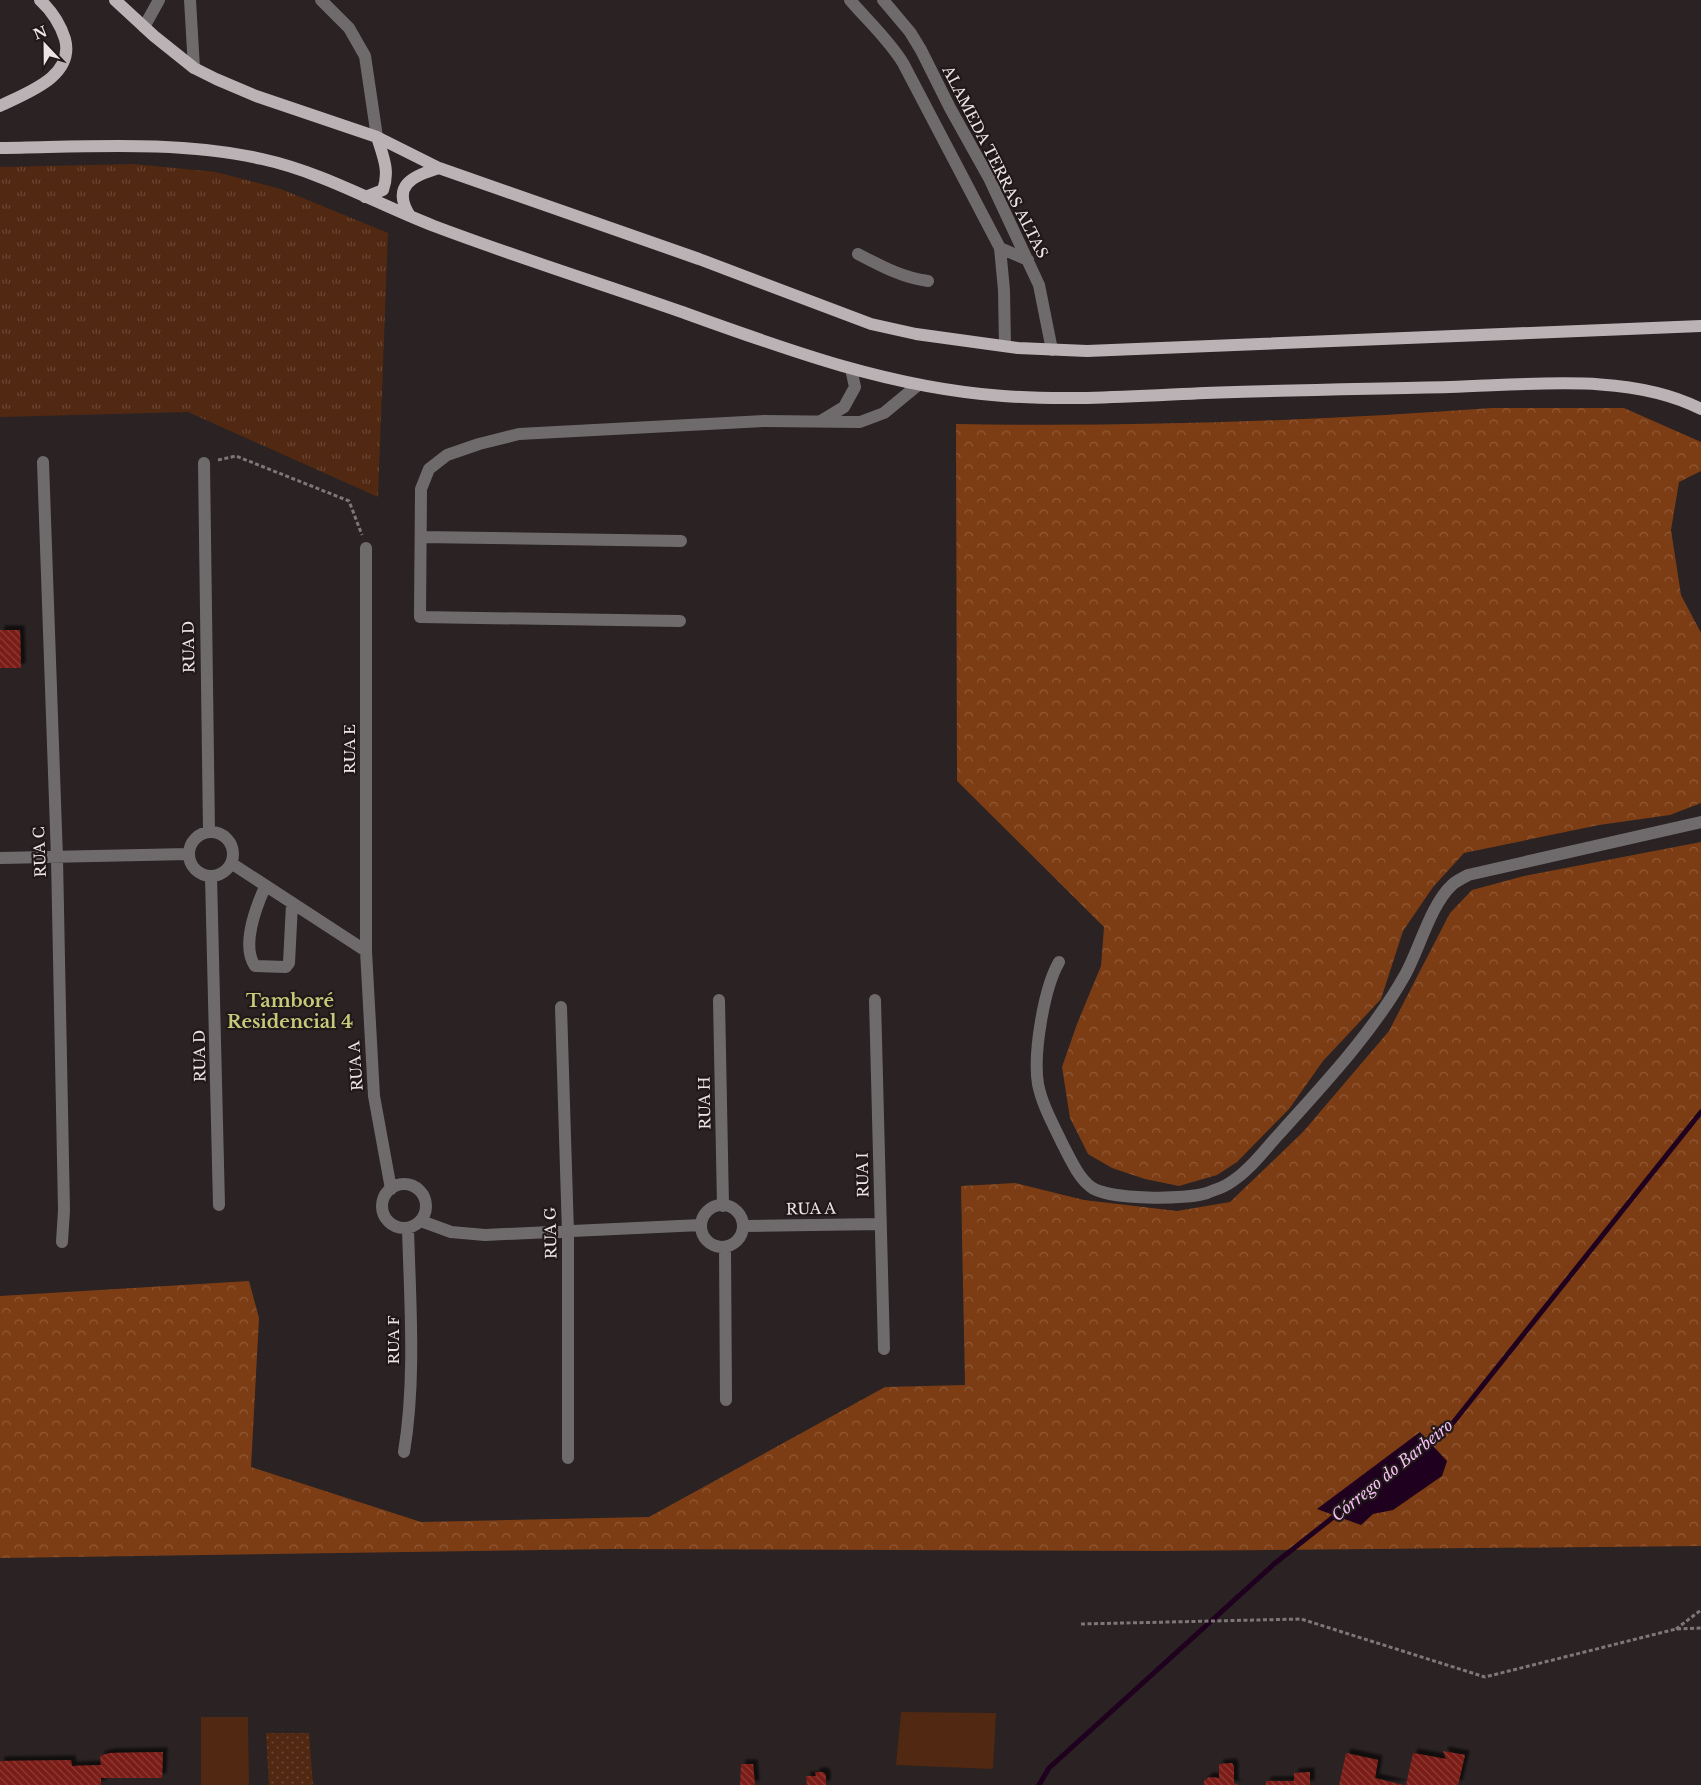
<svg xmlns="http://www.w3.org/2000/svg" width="1701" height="1785" font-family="'Libre Baskerville',serif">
  <defs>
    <pattern id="grass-tufts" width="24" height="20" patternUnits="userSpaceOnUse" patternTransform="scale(1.25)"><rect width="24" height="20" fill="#512811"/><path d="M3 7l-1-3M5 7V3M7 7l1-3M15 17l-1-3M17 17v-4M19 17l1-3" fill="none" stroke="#6a4734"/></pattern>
    <pattern id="forest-crowns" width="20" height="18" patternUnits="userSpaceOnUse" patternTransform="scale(1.25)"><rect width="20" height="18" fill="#7d3d14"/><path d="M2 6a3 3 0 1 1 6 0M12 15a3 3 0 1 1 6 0" fill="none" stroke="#905936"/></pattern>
    <pattern id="park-dots" width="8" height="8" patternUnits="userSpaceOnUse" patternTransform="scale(1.25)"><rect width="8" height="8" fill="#512811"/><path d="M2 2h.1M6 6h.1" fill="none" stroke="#6a4734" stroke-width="1.8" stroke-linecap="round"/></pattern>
    <pattern id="building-back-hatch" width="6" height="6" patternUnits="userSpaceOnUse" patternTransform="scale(1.25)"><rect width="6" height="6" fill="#7b1d17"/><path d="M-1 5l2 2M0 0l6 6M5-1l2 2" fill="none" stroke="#8e3e39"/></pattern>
    <filter id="shadow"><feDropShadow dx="4.5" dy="-4.5" stdDeviation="1" flood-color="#0009"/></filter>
  </defs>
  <rect width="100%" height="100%" fill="#2a2223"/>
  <path fill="url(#grass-tufts)" d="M134,164L216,172L281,189L388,233L378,497L188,412L0,417V167Z"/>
  <path fill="url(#forest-crowns)" d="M1492,408H1624L1701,442V471L1679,482L1671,530L1681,595L1701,633V803L1670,815L1599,825L1464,853L1433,887L1403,931L1381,999L1323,1061L1289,1109L1237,1162L1217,1175L1179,1186L1145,1179L1112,1168L1088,1154L1070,1118L1062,1067L1077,1024L1101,966L1104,927L957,781L956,424C1135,427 1313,421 1492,408Z
    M1701,842V1546L1161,1551L614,1549L0,1558V1296L249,1281L259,1318L251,1467L421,1522L649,1517L885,1387L965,1385L961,1186L1015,1183L1084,1200L1177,1211L1230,1202L1303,1132L1389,1031L1450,913L1472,890L1524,876Z"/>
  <path fill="url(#park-dots)" d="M266,1733H309L313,1785H269Z"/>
  <path fill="#512811" d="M901,1712L996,1713L993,1769L896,1765Z
    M201,1717H248L249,1785H201Z"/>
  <path fill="#1f001f" d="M1420,1432L1447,1461L1442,1476L1393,1510L1373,1514L1361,1525L1317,1509Z"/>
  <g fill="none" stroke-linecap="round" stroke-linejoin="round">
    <path stroke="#1f001f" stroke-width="5" d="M1424,1446L1452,1424L1701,1112
      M1039,1785L1049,1768L1274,1564L1341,1511"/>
  </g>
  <path fill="url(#building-back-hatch)" filter="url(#shadow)" d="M0,630H20L21,668H0Z
    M1443,1751L1465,1755L1458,1785H1406L1413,1753L1446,1759Z
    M163,1752L162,1778H101V1785H0V1761L71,1760L72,1766L101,1765L100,1756L109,1753Z
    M1346,1753L1378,1760L1375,1778L1403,1785H1339Z
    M1232,1763L1234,1767V1783L1238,1785H1204V1781L1209,1777L1219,1778V1764Z
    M741,1764H753L755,1785H740Z
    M815,1772H823L826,1775V1785H807L806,1776H816Z
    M1310,1772V1785H1266V1781H1294V1773Z"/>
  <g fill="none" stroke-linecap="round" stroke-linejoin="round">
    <path stroke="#7e7677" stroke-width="3" stroke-dasharray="4 2.5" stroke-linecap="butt" d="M218,460L236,456L349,501L362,535
      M1081,1624L1301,1619L1485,1677L1676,1629L1701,1628
      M1676,1629L1701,1610"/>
    <path stroke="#6f6b6d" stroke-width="12" d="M190,0L194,68
      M321,0L349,28L365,56L377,137
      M850,0C868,21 889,40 903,63L1000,248L1004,290L1005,346
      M883,0L910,32L921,50L950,108L989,178L1039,285L1052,350
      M144,27L159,0
      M1000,248L1028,260
      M858,254C881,266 903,278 928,281
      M821,421L844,407L855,387L851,369
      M43,462L57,858L64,1210L62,1242
      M204,463L209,832
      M421,537L681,541
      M680,621L420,617L421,489L429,469L447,455L479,444L519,434L764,421L860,422L884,413L918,385
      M189 854a22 22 0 1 1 44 0a22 22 0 1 1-44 0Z
      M0,858L189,854
      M231,863L366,951L374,1096L391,1189
      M211,876L219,1205
      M265,887C256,907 241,946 255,966L286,967L289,963L292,904
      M366,951V548
      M1059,962C1044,988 1033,1053 1038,1084C1042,1105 1054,1126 1063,1145C1071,1160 1078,1177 1091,1187C1107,1200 1187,1200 1207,1193C1214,1190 1222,1188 1228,1184C1249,1172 1265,1149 1281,1132C1325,1083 1373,1032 1405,975C1419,950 1431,904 1452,885C1456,881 1463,878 1468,875L1701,822
      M719,1000L723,1206
      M875,1000L884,1349
      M561,1007L568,1233V1458
      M382 1206a22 22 0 1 1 44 0a22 22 0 1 1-44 0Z
      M701 1226a21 21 0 1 1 42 0a21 21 0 1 1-42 0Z
      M421,1221L451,1232L485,1235L701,1225
      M743,1226L880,1224
      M725,1247L726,1400
      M404,1452C416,1379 410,1302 408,1228"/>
    <path stroke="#bbb2b6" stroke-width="12" d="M115,0L154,36L194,68L216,79L256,96L377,137L439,168L699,259L871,324L916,334L1018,348L1087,351L1701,326
      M0,106C26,93 75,77 65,39C60,23 53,12 40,0
      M0,148C86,147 177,140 262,159C322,172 377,204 434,226C516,257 599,283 682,312C787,350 891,388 1003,396C1070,401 1138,396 1205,393C1287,390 1368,389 1450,387C1529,385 1629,372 1701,409
      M365,197L383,190C390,171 383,156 377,137
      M410,216C391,186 412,176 439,168"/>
  </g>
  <g text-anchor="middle" stroke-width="4.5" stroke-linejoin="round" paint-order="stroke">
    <g font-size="15" fill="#ebe5e6" stroke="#201819">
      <text transform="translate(995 162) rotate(63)" y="5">ALAMEDA TERRAS ALTAS</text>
      <text transform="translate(189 647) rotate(-91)" y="5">RUA D</text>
      <text transform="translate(350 749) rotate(-90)" y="5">RUA E</text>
      <text transform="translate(40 852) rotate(-92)" y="5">RUA C</text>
      <text transform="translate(200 1056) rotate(-91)" y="5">RUA D</text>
      <text transform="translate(356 1066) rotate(-94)" y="5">RUA A</text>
      <text transform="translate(705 1103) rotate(-91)" y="5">RUA H</text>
      <text transform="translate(863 1175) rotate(-91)" y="5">RUA I</text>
      <text transform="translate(811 1209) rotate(-1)" y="5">RUA A</text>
      <text transform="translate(551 1233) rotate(-91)" y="5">RUA G</text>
      <text transform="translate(394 1340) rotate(-90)" y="5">RUA F</text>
    </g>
    <g font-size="16" font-style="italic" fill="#f7bff5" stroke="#201819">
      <text transform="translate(1392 1470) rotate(-39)" y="6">Córrego do Barbeiro</text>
    </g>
    <g font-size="18" font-weight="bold" fill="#c6c87a" stroke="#201819">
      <text x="290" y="1007">Tamboré<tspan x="290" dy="21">Residencial 4</tspan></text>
    </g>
  </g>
  <g transform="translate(45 45) rotate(338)" stroke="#201819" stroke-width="4" paint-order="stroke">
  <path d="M0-4L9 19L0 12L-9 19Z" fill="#ebe5e6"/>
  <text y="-8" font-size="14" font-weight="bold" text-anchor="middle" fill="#ebe5e6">N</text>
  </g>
</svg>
